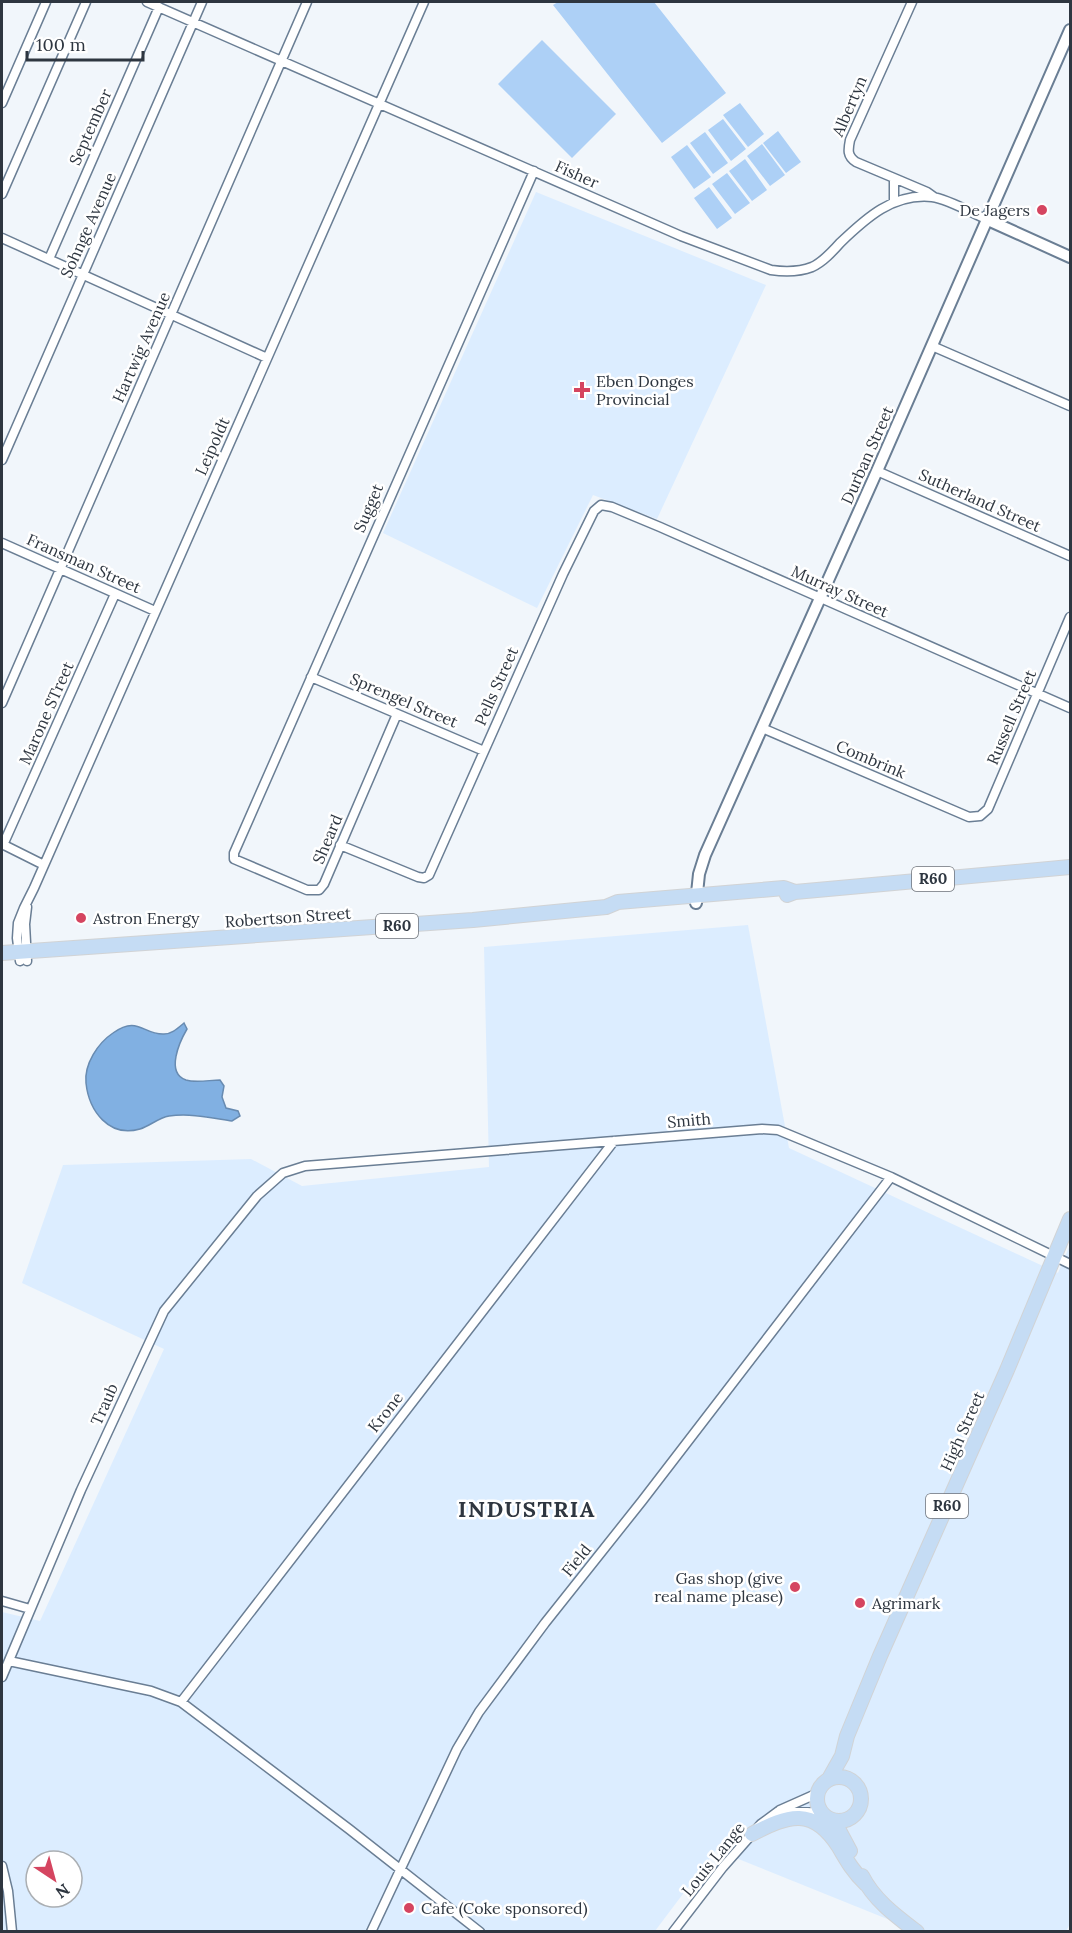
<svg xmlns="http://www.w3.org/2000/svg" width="1072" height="1933" font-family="Lora,serif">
  <rect width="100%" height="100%" fill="#f1f6fb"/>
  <path fill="#dcedff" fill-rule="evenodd" d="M536,192L766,285L657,519L593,495L537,608L383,533Z
    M748,925L789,1148L1058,1273L1070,1245V1924L1066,1931H917L716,1850L655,1931L2,1932V1612L40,1621L164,1349L22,1283L63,1165L251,1159L302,1186L489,1167L484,947ZM36,1861H72V1897H36Z"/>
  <path fill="#add0f6" d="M558,2H654L726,93L662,143L553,5Z
    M542,40L616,114L572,158L498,84Z
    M740,103L764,134L748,147L723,115Z
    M723,119L746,149L731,161L708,130Z
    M778,131L801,162L786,173L763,143Z
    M705,132L728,163L713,174L690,143Z
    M762,144L785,175L770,186L747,156Z
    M687,145L711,177L694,189L671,157Z
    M745,159L767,190L752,201L729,171Z
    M727,173L750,203L735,214L712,184Z
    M709,187L732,218L717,229L694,198Z"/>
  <path fill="#81b0e2" stroke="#688bb1" stroke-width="1.5" d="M184,1023L187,1029C180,1041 165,1073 186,1080C196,1083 210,1080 220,1080L224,1086L222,1097L226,1108L238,1111L240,1116L232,1121C212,1118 191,1113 169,1116C158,1118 150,1126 140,1129C109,1138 89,1111 86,1083C84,1064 98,1043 113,1033C138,1015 143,1035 164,1034C172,1034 178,1028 184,1023Z"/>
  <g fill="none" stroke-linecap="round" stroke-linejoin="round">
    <defs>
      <path id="minor" d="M147,2L681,236L771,270C785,272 799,272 812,267C823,262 832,252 840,243C866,218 893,193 932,197C948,199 972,213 988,220
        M2,103L46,2
        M894,178L927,192L934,197
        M2,194L86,2
        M894,202V178L856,162C847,156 848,150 850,140L912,2
        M2,238L267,358
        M49,259L159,7
        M932,346L1070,406
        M2,460L202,2
        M877,471L1070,556
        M2,543L155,611
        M311,677L484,751
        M2,703L307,2
        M397,714L324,884L319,890H307L234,859V853L534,171
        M762,728L969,817L980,816L988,809L1070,617
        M2,844L44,865
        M3,845L115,594
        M340,845L418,877L424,878L429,875L563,574L594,511L601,505L612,507L660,527L1070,708
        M20,961L17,938L18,923L24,908L34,888L424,2
        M27,961L25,924L27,907
        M2,1601L30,1609
        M9,1661L151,1691L181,1702L349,1829L480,1932
        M2,1677L81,1490L164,1311L257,1196L283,1173L305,1166L762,1129L778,1130L891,1177L1070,1264
        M181,1702L614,1141
        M780,1810L821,1813
        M2,1866L8,1891L12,1932
        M371,1932L457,1749L479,1712L545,1623L642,1501L891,1177
        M673,1932L723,1867L761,1824L780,1810L816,1794"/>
      <path id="tertiary" d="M988,220L1070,257
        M696,903L699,874L705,855L877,471L1070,30"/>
      <path id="primary" d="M787,895L795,892L1070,867
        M2,953L473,920L606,907L618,902L784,888L795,892
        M817 1799a22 22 0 1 1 44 0a22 22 0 1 1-44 0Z
        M829,1779L842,1756L847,1736L880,1656L1007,1370L1070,1219
        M834,1821L850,1851
        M752,1834C788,1815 813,1806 839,1847C847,1861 854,1873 866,1884
        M862,1876C874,1900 896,1916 917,1932"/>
    </defs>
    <use href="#minor" stroke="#6a7e94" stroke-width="11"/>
    <use href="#tertiary" stroke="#6a7e94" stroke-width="14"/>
    <use href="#primary" stroke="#d1d3d5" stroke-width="16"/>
    <use href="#minor" stroke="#fff" stroke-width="8"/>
    <use href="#tertiary" stroke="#fff" stroke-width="10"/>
    <use href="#primary" stroke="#c5dcf4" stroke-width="14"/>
  </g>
  <g fill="#d54560" stroke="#fff" stroke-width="2">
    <circle cx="1042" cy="210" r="6"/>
    <path d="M579 381h6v6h6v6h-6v6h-6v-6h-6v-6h6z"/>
    <circle cx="81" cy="918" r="6"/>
    <circle cx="795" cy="1587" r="6"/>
    <circle cx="860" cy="1603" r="6"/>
    <circle cx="409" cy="1908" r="6"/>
  </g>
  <g text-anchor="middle" stroke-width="5" stroke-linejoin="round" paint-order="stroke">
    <g fill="#fff" stroke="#6d7279" stroke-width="1.5">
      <rect x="912" y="867" width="42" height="24" rx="4.5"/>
      <rect x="376" y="914" width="42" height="24" rx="4.5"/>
      <rect x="926" y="1494" width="42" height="24" rx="4.5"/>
    </g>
    <g font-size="15" font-weight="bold" fill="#2e3640">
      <text x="933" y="884">R60</text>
      <text x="397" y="931">R60</text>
      <text x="947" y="1511">R60</text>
    </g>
    <g font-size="16" fill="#2e3640" stroke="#fff">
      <text transform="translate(849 106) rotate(-67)" y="6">Albertyn</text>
      <text transform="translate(90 127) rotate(-66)" y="6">September</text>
      <text transform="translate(577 174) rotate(24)" y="6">Fisher</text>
      <text transform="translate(88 225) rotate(-66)" y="6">Sohnge Avenue</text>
      <text transform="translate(141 347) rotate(-66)" y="6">Hartwig Avenue</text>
      <text transform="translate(212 446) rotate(-66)" y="6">Leipoldt</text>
      <text transform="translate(867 455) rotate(-66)" y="6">Durban Street</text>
      <text transform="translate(980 500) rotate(24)" y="6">Sutherland Street</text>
      <text transform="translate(368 508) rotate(-67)" y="6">Sugget</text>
      <text transform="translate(84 563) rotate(24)" y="6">Fransman Street</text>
      <text transform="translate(840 591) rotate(24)" y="6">Murray Street</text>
      <text transform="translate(496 686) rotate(-66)" y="6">Pells Street</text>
      <text transform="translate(404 700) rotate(23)" y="6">Sprengel Street</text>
      <text transform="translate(46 713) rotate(-66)" y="6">Marone STreet</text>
      <text transform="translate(1011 717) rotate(-67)" y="6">Russell Street</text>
      <text transform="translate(871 759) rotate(23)" y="6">Combrink</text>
      <text transform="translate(327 839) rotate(-67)" y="6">Sheard</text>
      <text transform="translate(288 917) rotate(-4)" y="6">Robertson Street</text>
      <text transform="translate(689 1120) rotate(-5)" y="6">Smith</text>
      <text transform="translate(104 1404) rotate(-66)" y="6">Traub</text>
      <text transform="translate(385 1412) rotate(-52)" y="6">Krone</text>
      <text transform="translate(962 1431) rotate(-66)" y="6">High Street</text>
      <text transform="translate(576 1560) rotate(-51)" y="6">Field</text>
      <text transform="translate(713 1859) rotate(-51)" y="6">Louis Lange</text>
    </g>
    <g font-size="16" fill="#2e3640" stroke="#fff" text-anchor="start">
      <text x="1030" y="216" text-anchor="end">De Jagers</text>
      <text x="596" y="387">Eben Donges<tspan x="596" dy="18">Provincial</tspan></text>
      <text x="93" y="924">Astron Energy</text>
      <text x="783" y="1584" text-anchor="end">Gas shop (give<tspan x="783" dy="18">real name please)</tspan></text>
      <text x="872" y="1609">Agrimark</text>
      <text x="421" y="1914">Cafe (Coke sponsored)</text>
    </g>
    <g font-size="22" font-weight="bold" letter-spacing="1.5" fill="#2e3640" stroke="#fff">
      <text x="527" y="1517">INDUSTRIA</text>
    </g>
  </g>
  <rect width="1072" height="1933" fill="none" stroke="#2e3640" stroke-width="6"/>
  <g transform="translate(54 1879) rotate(144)"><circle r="28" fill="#ffffff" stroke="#abafb3" stroke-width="1.5"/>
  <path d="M0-4.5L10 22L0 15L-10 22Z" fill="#d54560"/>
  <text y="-9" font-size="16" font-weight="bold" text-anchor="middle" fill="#2e3640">N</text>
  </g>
  <path d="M27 51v9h116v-9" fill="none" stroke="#2e3640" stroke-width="3"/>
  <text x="36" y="51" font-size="18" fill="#2e3640" stroke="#ffffff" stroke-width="4.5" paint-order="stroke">100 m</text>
</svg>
